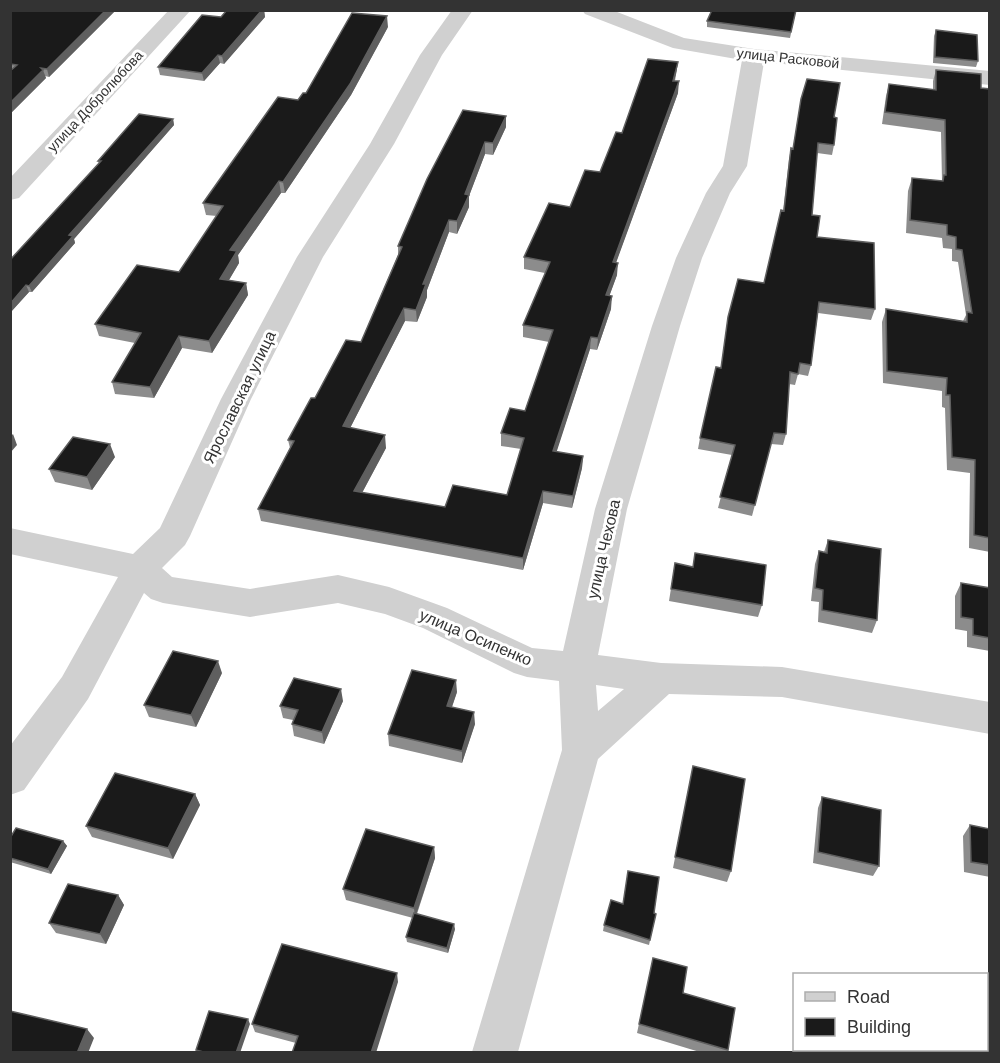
<svg xmlns="http://www.w3.org/2000/svg" width="1000" height="1063" font-family="Helvetica,sans-serif">
  <rect width="100%" height="100%" fill="#fff"/>
  <g fill="none" stroke-linecap="round" stroke-linejoin="round">
    <path fill="#d0d0d0" fill-rule="evenodd" d="M169,10H191L19,198L10,200V178Z
      M452,10H473L442,55L394,144L323,257L251,399L190,536L185,545L162,568L172,577L250,589L338,575L389,587L447,608L532,648L563,651L595,509L652,326L676,258L706,193L723,166L742,60L673,48L585,14L582,10H612L684,38L754,49L990,71V85L764,62L747,166L730,193L702,258L680,326L627,509L598,655L661,663L782,667L990,702V734L782,697L669,694L598,759L518,1052H472L562,750L559,681L527,677L514,673L423,628L385,614L338,603L250,617L163,603L151,599L144,593L88,699L24,790L10,795V746L62,677L118,577L10,554V528L133,554L160,528L221,399L297,257L370,144L420,55ZM596,685L624,689L598,711Z"/>
  </g>
  <path fill="#8c8c8c" d="M10,10H116L49,77L45,76L46,78L10,114Z
    M227,10H264L265,17L224,64L220,63L204,81L160,75L158,67L221,17Z
    M796,10L790,38L707,27V21Z
    M388,27L351,95L285,193H281L238,255L239,263L229,280L246,283L248,295L212,353L182,348L154,398L115,394L112,382L135,343L99,336L95,324L179,272L217,216L206,215L203,203L298,100Z
    M936,30L978,61L976,67L933,63L934,36Z
    M678,62L675,81L678,93L616,262L617,275L609,296L611,309L597,350L590,349L556,452L583,456L582,468L572,508L543,503L523,570L261,521L258,509L290,448L288,440L315,398L361,342L398,255V246L506,116V127L493,155L485,154L469,196V207L457,234L449,232L427,290V297L417,322L405,321L350,428L386,448L362,493L445,507L507,495L521,449L501,446V433L525,411L549,342L523,337V325L545,273L524,269V257L600,172L622,133Z
    M936,70L981,88L990,89V552L969,548L970,473L947,470L945,408L942,407V391L883,383L882,322L886,309L963,321L966,315L958,262L952,261V249L943,248L942,238L906,233L908,191L912,178L942,181L941,132L882,124L886,96L889,84L933,90V81Z
    M801,99L834,117V145L832,155L817,153L812,215L817,237L875,309L871,320L818,313L811,365L808,376L798,374L795,385L789,384L786,434L783,445L771,444L752,516L718,508L732,455L698,449L700,438L720,368L764,283L783,211L789,159L791,148L793,149Z
    M173,119L174,125L74,239L75,243L32,292H29L10,313V260L99,164L98,161Z
    M115,457L92,490L55,482L49,469Z
    M828,540L877,620L872,633L818,622L819,602L811,601L815,564L819,551L824,552Z
    M695,553L762,605L758,617L669,601L675,563L693,567Z
    M961,583L990,588V651L967,647V631L955,629V596Z
    M222,673L196,727L149,717L144,705Z
    M457,692L452,707L475,724L462,763L389,746L388,734Z
    M343,701L324,744L294,736L292,724L293,720L283,718L280,706Z
    M693,766L731,871L727,882L673,868Z
    M195,794L200,805L173,859L92,837L86,826Z
    M822,797L879,866L873,876L813,863L818,808Z
    M970,825L990,829V877L964,872L963,836Z
    M10,838L63,841L67,846L51,874L10,862Z
    M434,847L435,858L417,914L455,929L448,953L407,942L406,937L413,918L346,900L343,889Z
    M118,895L124,905L106,944L56,933L49,923Z
    M654,913L656,914L649,945L603,931L604,925Z
    M653,958L728,1050L727,1053H703L637,1033Z
    M398,982L296,1043L255,1032L252,1024Z
    M948,1050H987L990,1053H948Z"/>
  <path fill="#5f5f5f" d="M106,10H116L49,77L47,69Z
    M262,10H264L265,17L224,64L222,56Z
    M387,16L388,27L351,95L285,193L283,182Z
    M218,55L220,63L204,81L202,73Z
    M678,62L676,74L671,92L673,81Z
    M43,70L46,78L10,114V103Z
    M679,81L678,93L612,274L613,262Z
    M506,116V127L493,155V143Z
    M173,119L174,125L74,239L75,243L32,292L29,286L69,235Z
    M485,142V154L469,196V207L457,234V221L465,194Z
    M279,181L281,193L238,255L239,263L223,290L220,279L230,250Z
    M449,220V232L427,290V297L417,322L416,310L423,284Z
    M618,263L617,275L605,308L606,295Z
    M246,283L248,295L212,353L209,341Z
    M26,285L29,292L10,313V304Z
    M612,296L611,309L597,350L598,338Z
    M404,308L405,321L345,438L343,426Z
    M179,336L182,348L154,398L150,387Z
    M591,337L590,349L553,463V451Z
    M13,434L17,445L10,453V437Z
    M385,435L386,448L356,504L354,491Z
    M110,444L115,457L92,490L87,477Z
    M583,456L582,468L572,508L573,496Z
    M543,491V503L523,570V558Z
    M218,661L222,673L196,727L191,715Z
    M456,680L457,692L448,718L447,706Z
    M341,689L343,701L324,744L322,732Z
    M474,712L475,724L462,763V751Z
    M195,794L200,805L173,859L168,848Z
    M63,841L67,846L51,874L48,869Z
    M434,847L435,858L415,918L414,908Z
    M118,895L124,905L106,944L100,934Z
    M454,924L455,929L448,953L447,948Z
    M397,973L398,982L376,1053H371Z
    M248,1019L250,1024L240,1053H236Z
    M87,1029L94,1038L88,1053H77Z"/>
  <path fill="#1a1a1a" stroke="#5f5f5f" stroke-width="1.5" d="M10,10H106L47,69L41,68L43,70L10,103V71L17,65L10,64Z
    M227,10H262L222,56L218,55L202,73L158,67L202,15L221,17Z
    M712,10H796L791,32L707,21Z
    M352,13L387,16L350,84L283,182L279,181L230,250L237,251L220,279L246,283L209,341L179,336L150,387L112,382L141,333L95,324L137,265L179,272L223,206L203,203L278,97L298,100L303,93H306Z
    M936,30L977,35L978,61L935,57Z
    M648,59L678,62L673,81H679L613,262L618,263L606,295L612,296L598,338L591,337L553,451L583,456L573,496L543,491L523,558L258,509L294,441L288,440L311,398H315L346,340L361,342L402,247L398,246L427,179L463,110L506,116L493,143L485,142L465,194L469,195L457,221L449,220L423,284H426L416,310L404,308L343,426L385,435L354,491L445,507L453,485L507,495L524,438L501,433L510,408L525,411L553,330L523,325L550,262L524,257L549,203L570,207L585,170L600,172L616,132L622,133Z
    M936,70L981,74V88L990,89V538L974,535L975,460L952,457L950,395H946L947,378L887,371L886,309L967,322V312L972,313L962,250L956,249V237L947,235V225L910,220L912,178L943,181L944,175H946L945,120L885,112L889,84L936,90Z
    M807,79L840,83L834,117L837,118L834,145L818,143L812,215L820,216L817,237L874,243L875,309L819,302L811,365L800,363L798,374L790,372L786,434L774,433L755,505L720,497L735,445L700,438L716,367L721,368L728,317L738,279L764,283L781,210L784,211L791,148L793,149L801,99Z
    M139,114L173,119L69,235L73,236L29,286L26,285L10,304V260L101,161H98Z
    M73,437L110,444L87,477L49,469Z
    M828,540L881,549L877,620L822,610L823,590L815,588L819,551L827,553Z
    M695,553L766,565L762,605L671,589L675,563L693,567Z
    M961,583L990,588V638L973,635V619L961,617Z
    M173,651L218,661L191,715L144,705Z
    M412,670L456,680L447,706L474,712L462,751L388,734Z
    M294,678L341,689L322,732L292,724L298,710L280,706Z
    M693,766L745,779L731,871L675,857Z
    M115,773L195,794L168,848L86,826Z
    M822,797L881,810L879,866L818,852Z
    M970,825L990,829V865L971,862Z
    M16,828L63,841L48,869L10,858V838Z
    M366,829L434,847L414,908L343,889Z
    M628,871L659,877L654,913L656,914L650,940L604,925L611,900L623,904Z
    M68,884L118,895L100,934L49,923Z
    M414,913L454,924L447,948L406,937Z
    M282,944L397,973L371,1053H292L298,1036L252,1024Z
    M653,958L687,967L683,993L735,1008L728,1050L639,1024Z
    M987,993L990,994V1053L974,1050H987Z
    M10,1011L87,1029L77,1053H10Z
    M209,1011L248,1019L236,1053H207L196,1050Z"/>
  <g text-anchor="middle" stroke-width="6" stroke-linejoin="round" paint-order="stroke">
    <g font-size="14" fill="#333" stroke="#fff">
      <text transform="translate(788 58) rotate(6)" y="5">улица Расковой</text>
      <text transform="translate(95 101) rotate(-47)" y="5">улица Добролюбова</text>
    </g>
    <g font-size="16" fill="#333" stroke="#fff">
      <text transform="translate(239 397) rotate(-64)" y="6">Ярославская улица</text>
      <text transform="translate(603 549) rotate(-77)" y="6">улица Чехова</text>
      <text transform="translate(476 637) rotate(23)" y="6">улица Осипенко</text>
    </g>
  </g>
  <rect width="1000" height="1063" fill="none" stroke="#333333" stroke-width="24"/>
  <rect x="793" y="973" width="195" height="78" fill="#ffffff" stroke="#adadad" stroke-width="1.5"/>
  <rect x="805" y="992" width="30" height="9" fill="#d0d0d0" stroke="#adadad" stroke-width="1.5"/>
  <text x="847" y="1003" font-size="18" fill="#333333">Road</text>
  <rect x="805" y="1018" width="30" height="18" fill="#1a1a1a" stroke="#adadad" stroke-width="1.5"/>
  <text x="847" y="1033" font-size="18" fill="#333333">Building</text>
</svg>
